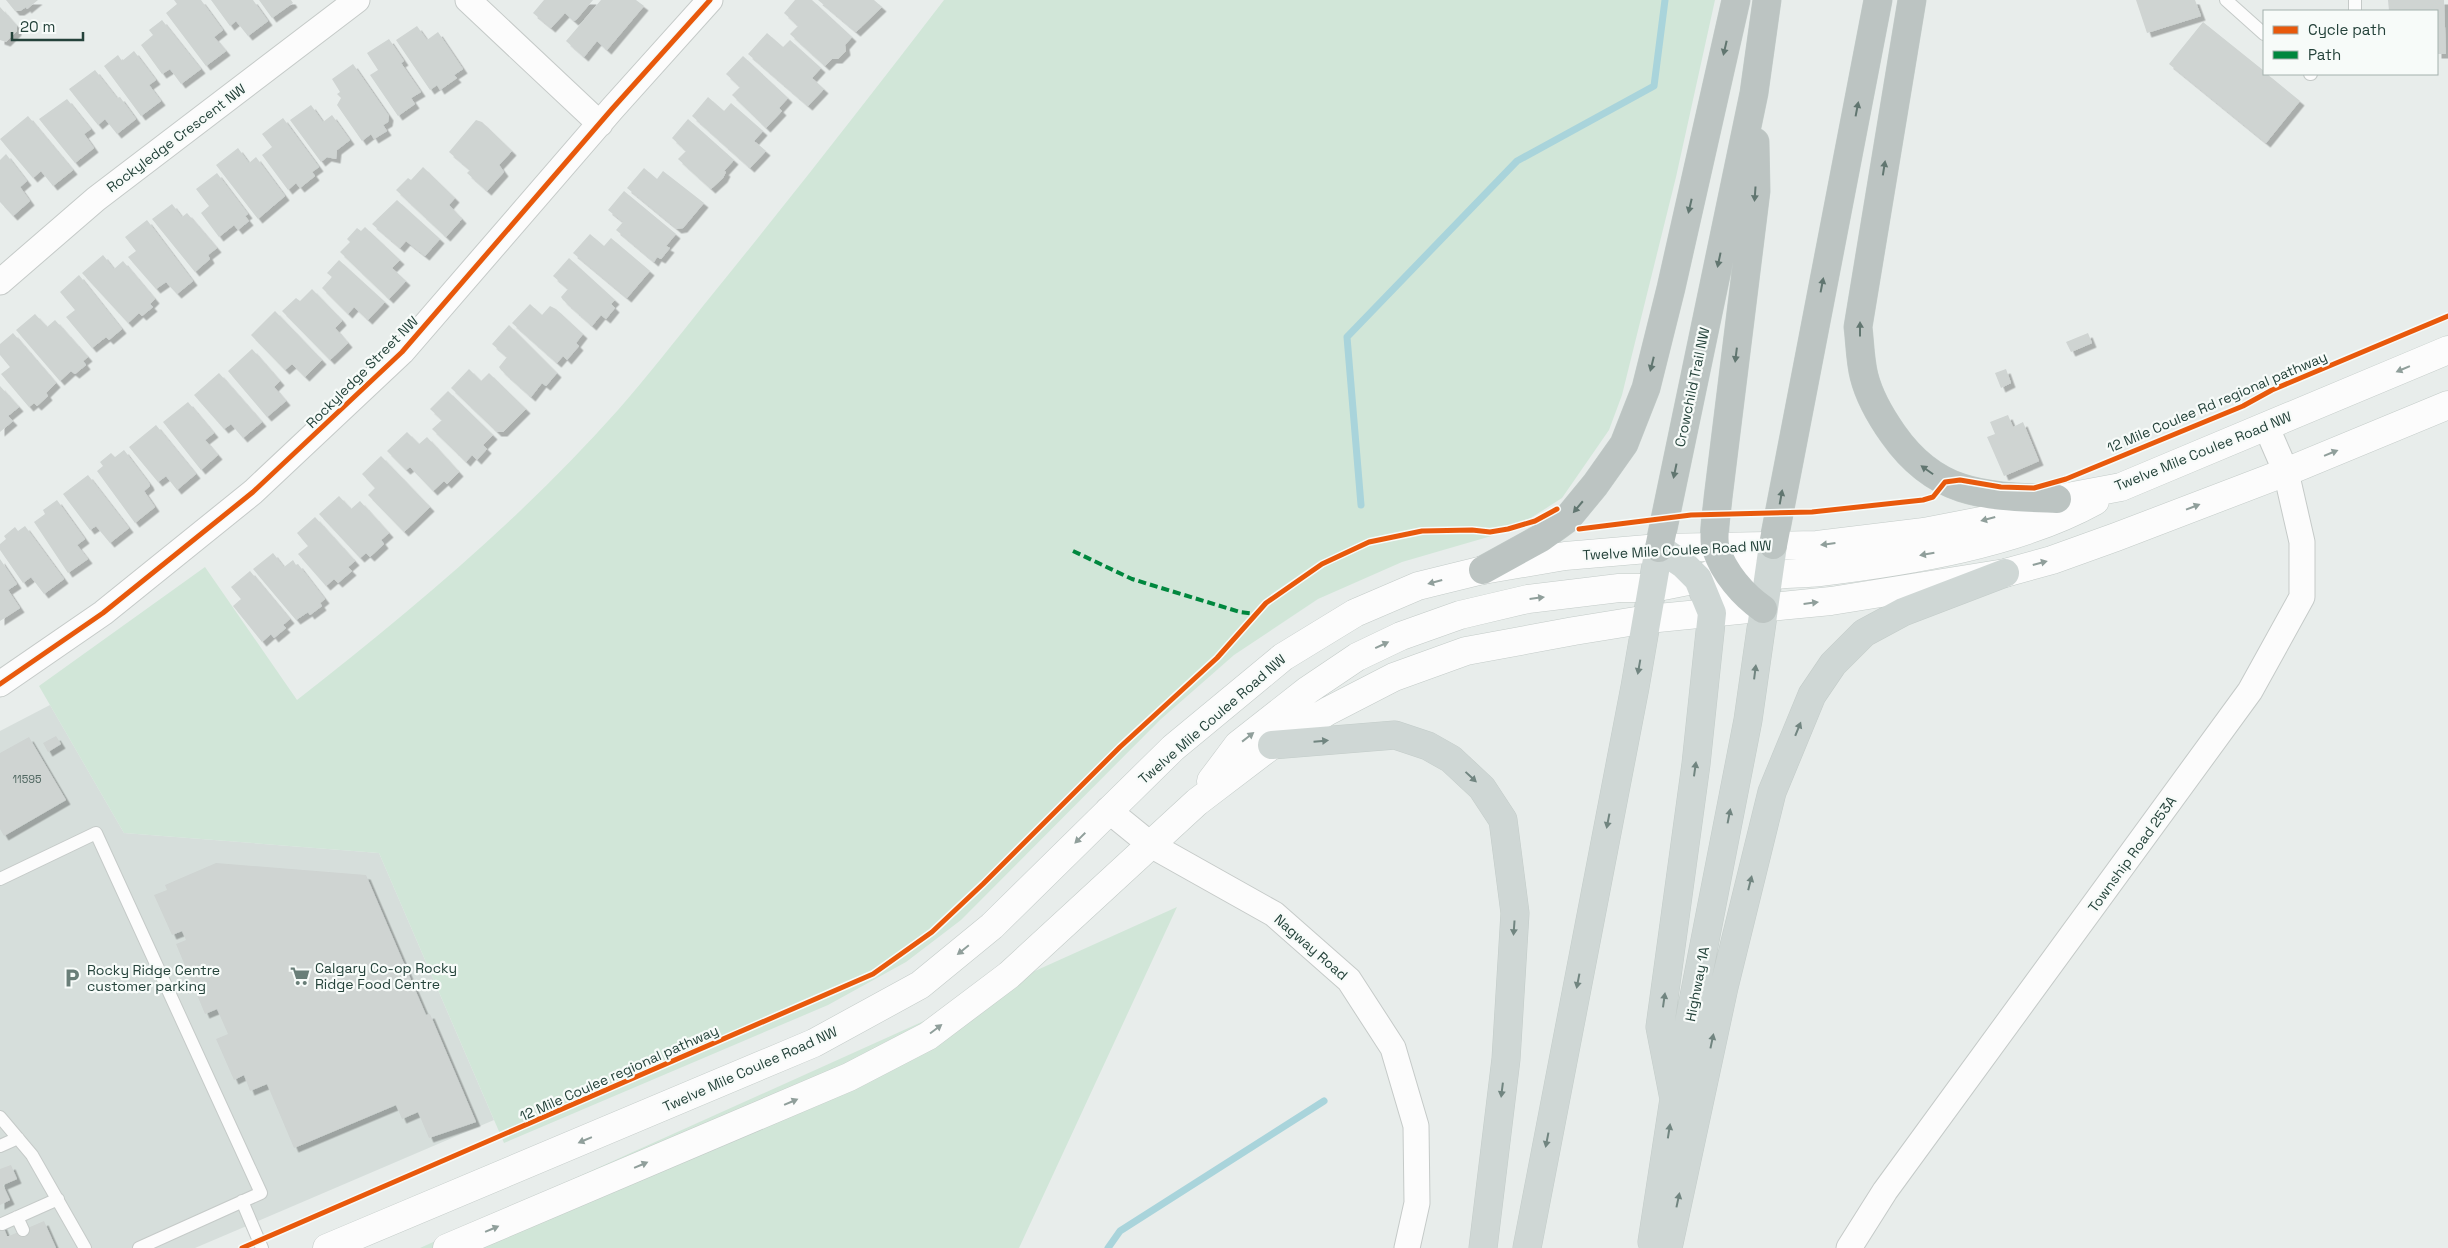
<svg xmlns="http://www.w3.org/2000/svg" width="2448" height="1248" font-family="'Space Grotesk',sans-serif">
  <defs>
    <filter id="shadow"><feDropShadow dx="4.5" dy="4.5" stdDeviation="0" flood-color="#0004"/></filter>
  </defs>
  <rect width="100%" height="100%" fill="#e8edeb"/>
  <path fill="#d6dedb" d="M50,705L124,833L379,853L494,1120L195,1248H0V731Z"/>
  <path fill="#d1e6d8" d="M944,0H1715L1676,177L1622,395L1609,430L1562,498L1512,530L1402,562L1318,599L1234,655L1161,719L961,920L906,962L828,1005L504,1143L379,853L124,833L39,686L205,567L297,700C411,611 522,518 618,410C647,377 675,341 703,306C785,205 865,103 944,0Z
    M1177,907L1019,1248H420Z"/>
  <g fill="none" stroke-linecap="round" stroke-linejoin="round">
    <path stroke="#a9d4db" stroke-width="7" d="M1361,505L1347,337L1517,161L1654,86L1665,0
      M1108,1248L1120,1231L1324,1101"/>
  </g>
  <path fill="#cfd4d2" filter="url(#shadow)" d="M6,0H38L27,9L26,7L20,11H15Z
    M174,0H201L223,30L214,37L226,51L206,66L166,13L177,4Z
    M211,0H253L268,21L248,36L236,21L230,26Z
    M259,0H291L293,3L272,18Z
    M544,0H593L577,19L574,21L565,13L551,28L533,13Z
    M601,0H636L644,6L607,50L597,41L584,57L566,41Z
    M795,0H812L852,37L845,45L846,51L838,59H832L825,66L790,34L798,26L784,13Z
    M818,0H874L882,7L856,32Z
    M2136,0H2195L2201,16L2147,33Z
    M2388,0H2444L2446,54H2437V11H2389Z
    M0,7L17,26V31L6,42L0,40Z
    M162,20L201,69L181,84L170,69L162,74L141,45L153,35L149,30Z
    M2203,22L2264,71V74H2267L2300,101L2266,143L2169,64Z
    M417,26L427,40L438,32L463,69L454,75L457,78L440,90L437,85L430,90L396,40Z
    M767,33L783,47L790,40L821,68L812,78L824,89L808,106L748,54Z
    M389,39L404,61L401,63L421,92L411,98L415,104L398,116L370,75L378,70L367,53Z
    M134,51L156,80L149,85L161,101L141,116L104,66L118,55L122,61Z
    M743,56L788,98L779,108L782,111L766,128L732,95L740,87L726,74Z
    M353,64L389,116L388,122L383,125L387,131L374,139L371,134L362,141L337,105L341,98L337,94L340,92L332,79Z
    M95,70L117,98L120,97L136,119L117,134L105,119L98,125L69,89Z
    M708,97L724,111L731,103L763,131L754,141L766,151L750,168L692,116Z
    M67,99L91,129L84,134L94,148L75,163L39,119Z
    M311,105L323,122L332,115L350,140L337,150L336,159L327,157L321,162L290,120Z
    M28,116L73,170L53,186L41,171L33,178L0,139Z
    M283,118L319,167L312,172L315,176L300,188L296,183L288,190L262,155L272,147L262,134Z
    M688,119L734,160L724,171L726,172L723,178L711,189L678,159L686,151L672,138Z
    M476,120L482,122L512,151L499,165L504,172L487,191L467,173L470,170L449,152Z
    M238,148L249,163L256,157L285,196L258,219L216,165Z
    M6,154L27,181L20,187L30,201L13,216L0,202V160Z
    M423,167L455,198L449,205L462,219L446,237L396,190L408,178L411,180Z
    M644,168L657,179L663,171L704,203L683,228L677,229L627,188Z
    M217,173L248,214L245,216L249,221L238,230L234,225L219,237L201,213L209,206L196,189Z
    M624,191L676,234L666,246L670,248L661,259L657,257L654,262L616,230L623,222L608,210Z
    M397,200L440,239L425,256L406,241L400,248L372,224Z
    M172,204L182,217L187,213L217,248L208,255L210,259L195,272L152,219Z
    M147,220L193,281L177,294L166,282L156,289L128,257L136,251L125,237Z
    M365,227L400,260L392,268L406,281L389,299L340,252L350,242L347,239L357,228L361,231Z
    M590,234L604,246L611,238L650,271L627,298L573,253Z
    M103,255L114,269L123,261L155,299L150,304L153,307L142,316L139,313L128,323L82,273Z
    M569,258L615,300L611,304L615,308L606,319L601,315L592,326L563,300L561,297L568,289L553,276Z
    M339,260L385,302L368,320L354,307L348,314L322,288L332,277L327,273Z
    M79,275L122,329L109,340L106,337L92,348L66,317L75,310L60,292Z
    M312,289L340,318L342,321L335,328L348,343L330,360L282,311L296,298L300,301Z
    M530,304L542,315L550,306L556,309L583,334L576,343L579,346L567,360L563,356L557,363L512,323Z
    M275,311L322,360L305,377L292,364L285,370L251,335Z
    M35,314L47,327L55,320L88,357L83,361L86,365L75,374L71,371L60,381L16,330Z
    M509,325L557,373L546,386L542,383L531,397L501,370L499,367L507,357L492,344Z
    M13,333L56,383L46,393L48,396L37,406L34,403L29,407L1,374L10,367L0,355V344Z
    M2088,333L2092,343L2071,352L2066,342Z
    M252,349L280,381L274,387L286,401L267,417L228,371Z
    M469,369L481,381L489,373L526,409L503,432H497L451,388Z
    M2006,369L2011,383L2001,388L1995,373Z
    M219,373L262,422L243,438L231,424L224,429L194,395Z
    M0,386L19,407L8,416L13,421L0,432Z
    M448,391L493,435L483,445L487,449L477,460L472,455L466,462L432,429L442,420L430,409Z
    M188,402L214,433L205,440L218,455L201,470L163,422Z
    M2008,415L2013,427L2023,422L2039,461L2004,476L1987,437L1995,434L1990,422Z
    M156,425L196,474L177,490L166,476L158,482L129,447Z
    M407,432L419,444L427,437L459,472L447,484L444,481L433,491L410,467L406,470L387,451Z
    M124,450L149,483L150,486L144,491L155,507L135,523L97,471L103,466L100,462L111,453L115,457Z
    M381,456L430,507L404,532L368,495L375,488L362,474Z
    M88,475L129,528L110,543L96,526L90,530L63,494Z
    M339,496L351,509L360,501L389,533L381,540L384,544L370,557L366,553L360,558L319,514Z
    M57,500L85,539L77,545L88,559L68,573L34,522L45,514L43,510Z
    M315,517L355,561L348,567L352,571L338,583L334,579L326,586L298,554L308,546L297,533Z
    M25,526L64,579L44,594L31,577L23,583L0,550V544L6,539L4,536L15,527L18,531Z
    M273,553L284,567L293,560L296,565L298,564L325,599L320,603L322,606L310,615L308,612L296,620L253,569Z
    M0,559L17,584L8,590L20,608L0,621Z
    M250,571L290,619L283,625L286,628L274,638L271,634L262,642L233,606L241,599L231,587Z
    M56,736L61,744L48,752L43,743Z
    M29,737L66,800L4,836L0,829V753Z
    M216,863L366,875L426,1015L430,1014L476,1122L429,1138L418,1112L402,1119L396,1105L294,1148L267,1084L250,1091L244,1075L234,1080L216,1039L228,1034L217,1009L205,1014L176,944L186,940L182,931L172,935L154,895L167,890L165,885Z
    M11,1165L17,1179L3,1185L10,1200L0,1205V1169Z
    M0,1219L7,1236H9L44,1221L56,1248H0Z"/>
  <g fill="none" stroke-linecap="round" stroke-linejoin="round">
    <defs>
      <path id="lane" d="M2226,0L2264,34
        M2355,0V11
        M2310,74H2311
        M0,879L96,833L261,1193L139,1248
        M0,1117L32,1155L85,1248
        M0,1146L18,1138
        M242,1201L262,1248
        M17,1217L23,1230
        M2,1224L58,1199"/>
      <path id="street" d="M468,0L600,124
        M0,282L96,199L357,0
        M0,684L103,613L253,492L402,352L612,109L710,0
        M1108,810L1151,845L1274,914L1349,980L1393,1048L1416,1126L1417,1203L1407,1248
        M1849,1248L1885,1191L2250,691L2302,597V542L2286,472L2266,426"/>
      <path id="secondary" d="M1716,591C1733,586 1750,579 1767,576C1785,573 1803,574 1820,572C1909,561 2017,544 2095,501
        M1211,781L1238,745L1308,690L1357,657L1401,636L1460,615L1528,599L1619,588H1653L1698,579L1718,572L1747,558
        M327,1248L814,1043L920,985L992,926L1173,748L1283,657L1355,613L1418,586L1483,570L1565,556L1659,548L1817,545L1924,532L1986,520L2057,499L2121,487L2448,350
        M447,1248L849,1077L928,1036L1009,975L1197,802L1272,745L1328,711L1394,677L1466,651L1574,631L1648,619L1831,601L2005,573L2052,560L2116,537L2286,472L2448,405"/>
      <path id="primary" d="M1272,745L1395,735L1428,746L1451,759L1482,788L1503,820L1515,913L1506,1059L1483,1248
        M1652,1242L1674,1099L1748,720L1773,545
        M1527,1248L1635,687L1659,548L1684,565L1698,579L1712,613L1696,764L1660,1027L1674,1099
        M1668,1248L1724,987L1772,792L1812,695L1833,664L1864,633L1903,612L2005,573"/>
      <path id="highway" d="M1912,0L1858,327C1860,343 1860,360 1864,376C1869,396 1881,417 1893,434C1937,497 1987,496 2057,499
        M1755,142L1756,191L1718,498C1717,511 1712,538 1716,549C1724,573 1743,595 1763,609
        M1773,545L1878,0
        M1659,548L1754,93L1767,0
        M1483,570L1541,538L1567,519L1595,485L1624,444L1646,388L1671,288L1736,0"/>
    </defs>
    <use href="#lane" stroke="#c5cac8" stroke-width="14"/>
    <use href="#street" stroke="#c5cac8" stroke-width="27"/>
    <use href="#secondary" stroke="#c3cbc8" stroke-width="29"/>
    <use href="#primary" stroke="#c3ccc9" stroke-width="29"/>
    <use href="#highway" stroke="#c3ccc9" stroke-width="29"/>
    <use href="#lane" stroke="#fcfcfc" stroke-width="12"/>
    <use href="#street" stroke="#fcfcfc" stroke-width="25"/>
    <use href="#secondary" stroke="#fcfcfc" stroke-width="28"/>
    <use href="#primary" stroke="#cfd7d5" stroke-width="28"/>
    <use href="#highway" stroke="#bcc4c2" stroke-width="28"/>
    <path stroke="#00873e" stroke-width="4" stroke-dasharray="8 4" stroke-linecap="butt" d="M1073,551L1132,579L1240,612L1257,614"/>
    <defs>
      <path id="cycleway" d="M1579,529L1691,515L1812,512L1923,500L1933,497L1945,482L1960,480L2001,487L2034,488L2066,479L2243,406L2272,390L2448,316
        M0,684L103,613L253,492L402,352L612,109L710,0
        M242,1248L873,974L932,932L983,884L1120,747L1217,658L1266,603L1322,564L1369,542L1422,531L1472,530L1490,532L1508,529L1535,521L1557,509"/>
    </defs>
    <use href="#cycleway" stroke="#f7fbf9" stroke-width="8"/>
    <use href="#cycleway" stroke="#e8590c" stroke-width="5"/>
  </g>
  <defs><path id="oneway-solid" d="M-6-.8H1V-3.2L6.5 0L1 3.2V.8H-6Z" transform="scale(1.25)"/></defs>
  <g fill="#617670">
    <use href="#oneway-solid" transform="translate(1725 48) rotate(103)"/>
    <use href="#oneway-solid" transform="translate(1857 109) rotate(-79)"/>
    <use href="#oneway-solid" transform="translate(1884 168) rotate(-81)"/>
    <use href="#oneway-solid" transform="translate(1755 194) rotate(94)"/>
    <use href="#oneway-solid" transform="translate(1690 206) rotate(103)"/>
    <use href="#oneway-solid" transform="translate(1719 260) rotate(102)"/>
    <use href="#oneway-solid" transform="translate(1822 285) rotate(-79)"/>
    <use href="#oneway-solid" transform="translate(1860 329) rotate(-90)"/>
    <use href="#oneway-solid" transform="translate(1736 355) rotate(97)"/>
    <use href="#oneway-solid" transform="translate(1652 364) rotate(104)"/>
    <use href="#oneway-solid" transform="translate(1927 470) rotate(-145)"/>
    <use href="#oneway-solid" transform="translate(1675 471) rotate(102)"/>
    <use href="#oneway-solid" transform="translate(1781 497) rotate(-80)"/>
    <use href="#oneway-solid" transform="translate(1578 507) rotate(130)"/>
  </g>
  <g fill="#909f9b">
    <use href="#oneway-solid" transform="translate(2403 369) rotate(157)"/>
    <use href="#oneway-solid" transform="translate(2331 453) rotate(-22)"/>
    <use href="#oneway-solid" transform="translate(2193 507) rotate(-21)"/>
    <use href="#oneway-solid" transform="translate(1988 519) rotate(165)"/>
    <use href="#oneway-solid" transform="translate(1828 544) rotate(173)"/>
    <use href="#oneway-solid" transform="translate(1927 554) rotate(170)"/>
    <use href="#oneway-solid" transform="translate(2040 563) rotate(-15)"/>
    <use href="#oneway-solid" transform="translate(1435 582) rotate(165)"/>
    <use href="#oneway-solid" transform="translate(1537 598) rotate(-7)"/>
    <use href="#oneway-solid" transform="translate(1811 603) rotate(-7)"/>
    <use href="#oneway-solid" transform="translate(1382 645) rotate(-25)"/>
    <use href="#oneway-solid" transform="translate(1248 737) rotate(-38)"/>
    <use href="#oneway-solid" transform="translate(1080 838) rotate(135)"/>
    <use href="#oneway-solid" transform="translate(963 950) rotate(141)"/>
    <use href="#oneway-solid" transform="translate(936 1029) rotate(-37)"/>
    <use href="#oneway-solid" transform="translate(791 1102) rotate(-23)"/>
    <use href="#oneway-solid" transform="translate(585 1140) rotate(157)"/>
    <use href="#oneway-solid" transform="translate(641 1165) rotate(-23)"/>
    <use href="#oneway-solid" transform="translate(492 1229) rotate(-23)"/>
  </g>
  <g fill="#718580">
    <use href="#oneway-solid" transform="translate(1639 667) rotate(100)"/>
    <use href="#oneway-solid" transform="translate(1755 672) rotate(-83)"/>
    <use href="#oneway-solid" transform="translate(1798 729) rotate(-68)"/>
    <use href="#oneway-solid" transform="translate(1321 741) rotate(-5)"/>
    <use href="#oneway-solid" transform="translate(1695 769) rotate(-82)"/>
    <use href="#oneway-solid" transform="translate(1471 777) rotate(43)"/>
    <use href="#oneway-solid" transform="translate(1729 816) rotate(-79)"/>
    <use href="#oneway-solid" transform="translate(1608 821) rotate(101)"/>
    <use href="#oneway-solid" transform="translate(1750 883) rotate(-76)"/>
    <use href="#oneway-solid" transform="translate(1514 928) rotate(94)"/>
    <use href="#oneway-solid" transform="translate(1578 981) rotate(101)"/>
    <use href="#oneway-solid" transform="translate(1664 1000) rotate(-82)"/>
    <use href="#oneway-solid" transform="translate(1712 1041) rotate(-78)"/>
    <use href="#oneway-solid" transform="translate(1502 1090) rotate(97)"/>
    <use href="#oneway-solid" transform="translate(1669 1131) rotate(-81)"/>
    <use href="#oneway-solid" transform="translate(1547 1140) rotate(101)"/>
    <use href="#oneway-solid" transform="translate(1678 1200) rotate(-78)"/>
  </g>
  <defs>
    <symbol id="supermarket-bare" viewBox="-9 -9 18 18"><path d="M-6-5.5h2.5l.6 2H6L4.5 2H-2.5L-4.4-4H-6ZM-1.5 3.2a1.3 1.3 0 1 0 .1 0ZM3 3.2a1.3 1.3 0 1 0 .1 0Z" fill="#697e78" stroke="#f7fbf9" stroke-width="2.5" paint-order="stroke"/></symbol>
    <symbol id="parking-bare" viewBox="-9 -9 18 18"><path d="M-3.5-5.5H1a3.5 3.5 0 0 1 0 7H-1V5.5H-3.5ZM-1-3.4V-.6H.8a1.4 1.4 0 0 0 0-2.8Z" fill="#697e78" stroke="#f7fbf9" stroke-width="2.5" paint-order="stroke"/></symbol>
  </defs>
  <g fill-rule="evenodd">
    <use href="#supermarket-bare" x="286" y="962" width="28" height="28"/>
    <use href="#parking-bare" x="58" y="964" width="28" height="28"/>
  </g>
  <g text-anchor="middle" stroke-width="4.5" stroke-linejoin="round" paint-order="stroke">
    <g font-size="11" fill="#506761">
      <text x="27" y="783">11595</text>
    </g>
    <g font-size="14" fill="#24423a" stroke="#f7fbf9">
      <text transform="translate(176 138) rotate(-37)" y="5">Rockyledge Crescent NW</text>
      <text transform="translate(362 372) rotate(-45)" y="5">Rockyledge Street NW</text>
      <text transform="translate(1692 387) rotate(-78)" y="5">Crowchild Trail NW</text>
      <text transform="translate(2217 402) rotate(-23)" y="5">12 Mile Coulee Rd regional pathway</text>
      <text transform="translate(2203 451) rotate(-22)" y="5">Twelve Mile Coulee Road NW</text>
      <text transform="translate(1677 550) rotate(-3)" y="5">Twelve Mile Coulee Road NW</text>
      <text transform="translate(1212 719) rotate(-41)" y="5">Twelve Mile Coulee Road NW</text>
      <text transform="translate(2132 854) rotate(-54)" y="5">Township Road 253A</text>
      <text transform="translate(1311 947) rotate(41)" y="5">Nagway Road</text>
      <text transform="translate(1697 984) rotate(-79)" y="5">Highway 1A</text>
      <text transform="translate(750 1069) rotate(-24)" y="5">Twelve Mile Coulee Road NW</text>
      <text transform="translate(619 1073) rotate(-24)" y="5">12 Mile Coulee regional pathway</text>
    </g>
    <g font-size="14" fill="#24423a" stroke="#f7fbf9" text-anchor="start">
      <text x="315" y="973">Calgary Co-op Rocky<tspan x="315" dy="16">Ridge Food Centre</tspan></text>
      <text x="87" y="975">Rocky Ridge Centre<tspan x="87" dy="16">customer parking</tspan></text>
    </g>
  </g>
  <rect x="2263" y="10" width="175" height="65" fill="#f7fbf9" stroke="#a3b1ad"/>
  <rect x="2273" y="26" width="25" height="8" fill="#e8590c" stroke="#a3b1ad"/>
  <text x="2308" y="35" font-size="15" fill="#24423a">Cycle path</text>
  <rect x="2273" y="51" width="25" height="8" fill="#00873e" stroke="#a3b1ad"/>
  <text x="2308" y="60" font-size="15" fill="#24423a">Path</text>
  <path d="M12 32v8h71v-8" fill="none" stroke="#24423a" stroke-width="2.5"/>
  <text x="20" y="32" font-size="15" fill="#24423a" stroke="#f7fbf9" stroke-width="4" paint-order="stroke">20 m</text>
</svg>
